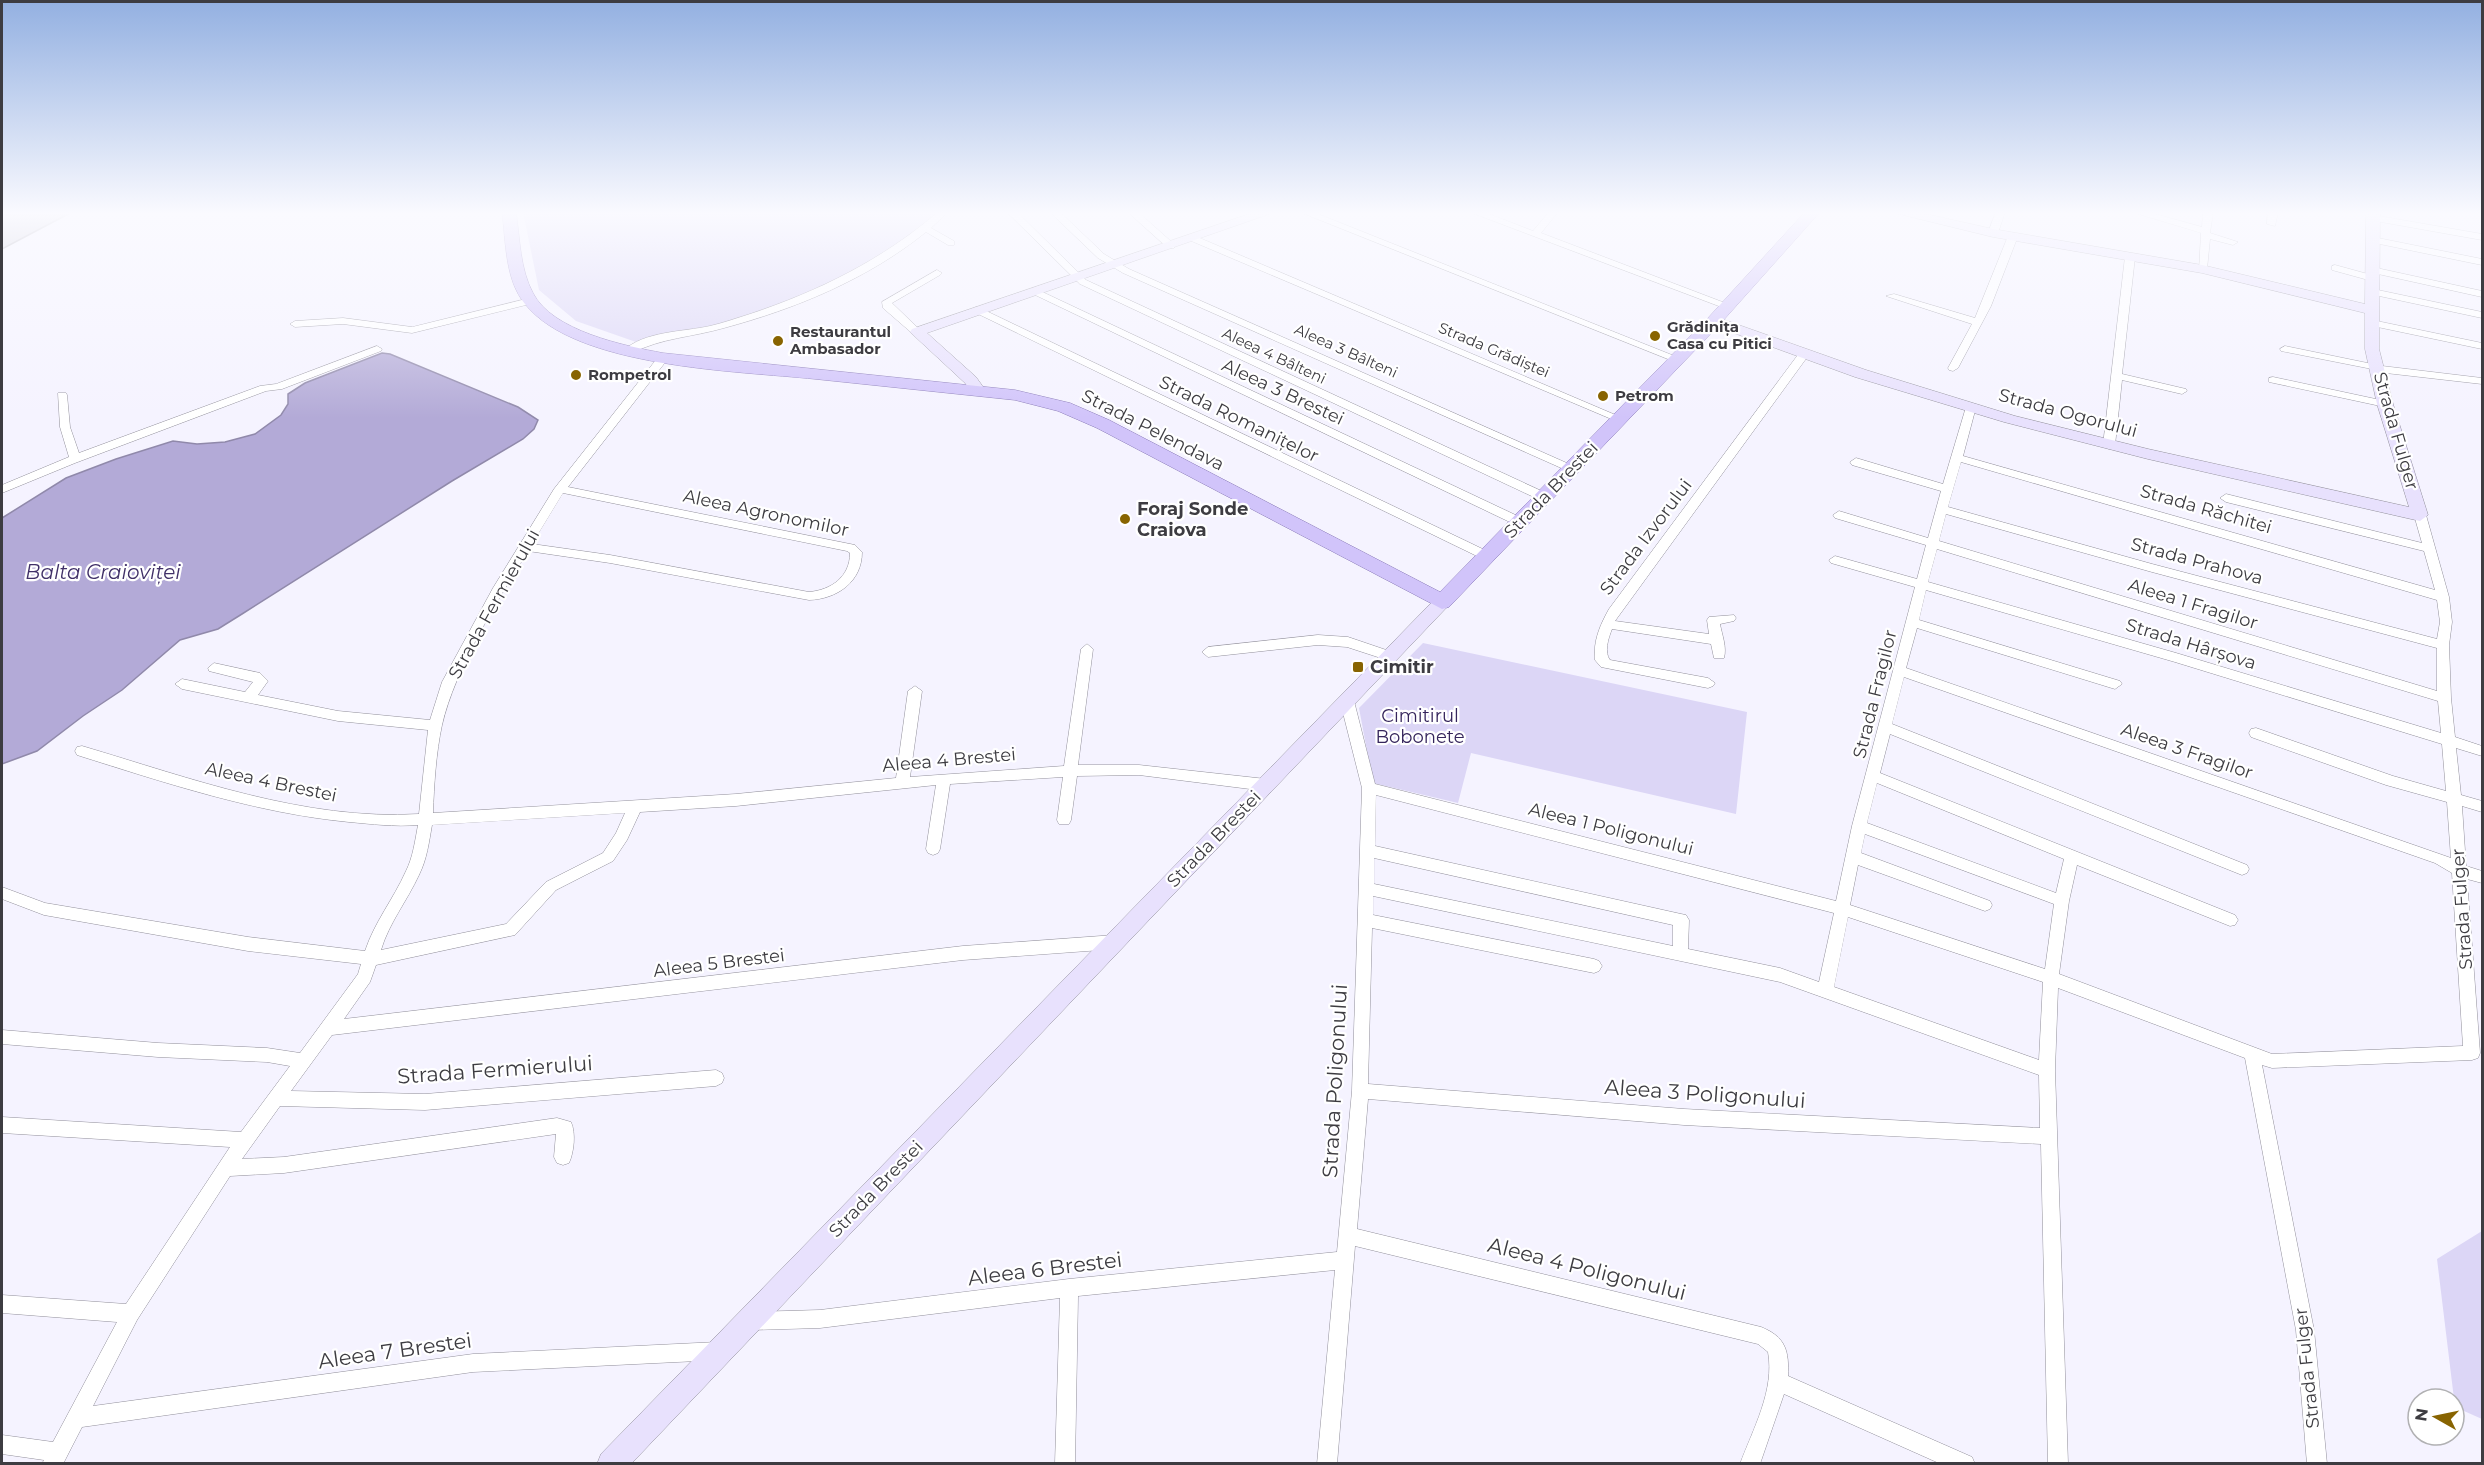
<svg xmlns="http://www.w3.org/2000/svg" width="2484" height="1465" font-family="Montserrat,sans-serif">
  <rect width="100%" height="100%" fill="#f5f3ff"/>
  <path fill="#dcd6f6" d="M523,212H939L903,241L847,276L813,294L715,326L636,342L576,321L539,290Z
    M1423,643L1747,712L1736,814L1471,753L1458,803L1373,783L1359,708Z
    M2482,1231V1419L2455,1407L2437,1259Z"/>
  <path fill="#b3aad7" stroke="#9089aa" stroke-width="1.5" d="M382,353L390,354L518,407L538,420L534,429L523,439L452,481L242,614L218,629L180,640L122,690L83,716L37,751L2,764V518L66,478L116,459L173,441L197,444L225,442L255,434L281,415L288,404V394L305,383Z"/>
  <path fill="#c6c4cf" stroke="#92909b" stroke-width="1.5" d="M2,212H72L2,249Z"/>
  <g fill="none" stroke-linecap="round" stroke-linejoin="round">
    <defs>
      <path id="street" d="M938,212H948L931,228L954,241V245H948L926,232C868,279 795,309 724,328C693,337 661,338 632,353L628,354L623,351C644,331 683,332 710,326C723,323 737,318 750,314C819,291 882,260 938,212Z
        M1007,212H1017L1086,280L1548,494L1550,497L1548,500H1540L1080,284Z
        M1050,212H1060L1104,254L1129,269L1578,468L1576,471H1568L1123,273L1098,258Z
        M1128,212H1138L1174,244V248H1168Z
        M1300,212H1313L1682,359L1681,361H1673Z
        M1470,212H1484L1533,231L1549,212H1558L1541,233L1733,306L1728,309L1724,308Z
        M1996,212H2005L1998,233L1993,236L1988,233Z
        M2132,212H2148L2202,227L2203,212H2213L2210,233L2238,242L2233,245L2210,239L2207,269L2199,271L2201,233Z
        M2268,212H2278L2275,226L2267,224Z
        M2373,215L2482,234V240L2370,220L2368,218Z
        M2013,233L2018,236L1991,306L1958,368L1953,371L1949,370L1948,368L1972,324L1886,296L1894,294L1975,318L2008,236Z
        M1189,236H1195L1625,419L1620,422L1616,421L1189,240Z
        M2373,237L2482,259V265L2370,242V238Z
        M2130,254L2135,257L2122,374L2186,389L2187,391L2182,394L2122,380L2115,445L2109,449L2103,445L2125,257Z
        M2335,265L2375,276L2377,278L2372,281L2332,270V266Z
        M2372,267L2482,291V297L2369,272L2367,270Z
        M937,270L942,273L940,275L892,303L922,332L917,335L913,334L883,308L882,302Z
        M1034,288L1524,519L1526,522L1524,525H1516L1031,293V289Z
        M2373,289L2482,312V318L2370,294V290Z
        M530,298L534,299V303L412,333L343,324L295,327L290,324L295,321L343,318L412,327Z
        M978,307L1491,553L1493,556L1491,559H1483L974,312V308Z
        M2372,320L2482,343V349L2368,325V321Z
        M377,346L382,349L381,351L282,389L266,391L75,463L2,493V485L69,457L60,427L58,393H66L67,395L70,427L79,453L260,386L276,384Z
        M2285,346L2382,366L2482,378V384L2377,372L2372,369L2281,351L2280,349Z
        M1804,351L1809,354L1808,356L1615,621L1709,634L1707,620L1709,617L1734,615L1736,618L1734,621L1720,624C1722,635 1727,647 1724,658H1714L1711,644L1612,629C1608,639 1604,652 1610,660L1708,678L1715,683L1713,686L1708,688L1601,667L1595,660C1593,641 1600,625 1609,609L1800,352Z
        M663,355L668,358L667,360L568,487L855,545L862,552C862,582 837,599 809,600L610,563L528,551C497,601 455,669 442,725C436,753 434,785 433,813L736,794L896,778L908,691L915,686L922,691L910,777L1064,766L1081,649L1087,644L1093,649L1078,765H1139L1266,779L1271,781L1273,785L1271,789L1266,791L1139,775L1077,776L1071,820L1069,824H1059L1057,820L1063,777L950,784L940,849L938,853L933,855L928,853L926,849L936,785L736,806L640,812L627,840L613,861L556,890L515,935L376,965L370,982L344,1019L963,946L1115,935L1120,937L1123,942L1120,947L1115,949L963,960L332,1035L291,1091L425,1094L716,1070L722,1073L724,1078L722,1083L716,1086L425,1110L280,1106L242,1159L284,1157L557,1118L571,1122C576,1133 574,1152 569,1163L563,1165L557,1163L554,1157L556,1134L284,1173L230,1176L137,1320L93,1406L473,1354L718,1342L725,1344L727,1351L725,1358L718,1360L473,1372L82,1427L63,1464H42L44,1460L2,1454V1435L53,1442L117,1322L2,1313V1295L126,1304L230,1147L2,1133V1117L241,1132L290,1066L267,1062L158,1057L2,1044V1030L158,1043L267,1048L300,1053L358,974L361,964L248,951L44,915L2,899V887L45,903L248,937L365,951C375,921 393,900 406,871C413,857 415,841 418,825C394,827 372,824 349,822C256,813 166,783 77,755L75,751L77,747L82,746C190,778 305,821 419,814L428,730L338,721L182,689L175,684L182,679L245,692L253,682L209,671L208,668L214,663L260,673L268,681L258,695L338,711L430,720L442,682L493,588L554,489L659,356ZM563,493L847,551L850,553C850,577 831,590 809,592L610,555L532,544ZM625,813L616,833L603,853L546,882L506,924L381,950C389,923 407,901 419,875C427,859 429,842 432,825Z
        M2273,377L2385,401L2390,404L2385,407L2269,382V378Z
        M1971,404L1976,407L1963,456L2435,590L2424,551L2226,502L2220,498L2226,494L2422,543L2414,515L2420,511L2426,515L2449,597L2452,622L2449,645L2451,698L2455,737L2482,746V756L2456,748L2461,795L2482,801V812L2462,806L2466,866L2482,871V883L2467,879L2480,1053L2478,1058L2472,1060L2272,1068L2262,1065L2314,1330L2327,1464H2307L2296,1330L2245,1058L2058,988L2055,1070L2068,1464H2048L2041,1144L1684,1125L1368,1099L1357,1229L1761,1327C1786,1337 1789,1351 1788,1376L1972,1457L1975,1464H1941L1784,1394L1760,1464H1740C1753,1429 1775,1390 1768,1352L1758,1344L1355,1246L1337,1464H1317L1335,1270L1078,1296L1075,1464H1055L1060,1298L820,1328L751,1330L745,1327L742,1321L745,1315L751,1312L820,1310L1069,1279L1337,1252L1352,1091L1362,788L1340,701L1342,697L1347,696L1354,701L1375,784L1836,901L1852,826L1915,587L1831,563L1829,560L1835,556L1917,579L1926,545L1835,518L1833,515L1839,511L1928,538L1941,491L1852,465L1850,462L1856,458L1943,484L1966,407ZM1961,462L2437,600L2440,622L2437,639L2152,564L1948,507ZM1946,514L2152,572L2437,648V691L1939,541ZM1937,549L2438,701L2441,733L2176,653L1928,582ZM1926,590L2175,662L2442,744L2446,791L2393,776L2256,728L2251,729L2249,733L2251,737L2386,785L2447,802L2451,858L1906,668L1917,628L2115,689L2122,684L2120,681L1919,620ZM1904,677L2435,863L2452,873L2463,1046L2272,1054L2059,974L2069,901L2077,865L2230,926L2235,925L2238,920L2235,915L1880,773L1890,734L2237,873L2242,875L2247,873L2249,869L2247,865L1892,724ZM1877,783L2064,859L2056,893L1867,823ZM1376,795L1834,913L1819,982L1780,968L1688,949L1689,920L1686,915L1681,914L1375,846ZM1865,834L2054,904L2045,969L1850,905L1858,865L1985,911L1990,909L1992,905L1990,901L1861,853ZM1374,858L1673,925V946L1374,884ZM1373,896L1780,982L2039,1075L2040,1128L1684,1109L1368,1084L1372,928L1594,973L1599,971L1602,966L1599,961L1594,959L1373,915ZM1848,917L2043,982L2039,1060L1834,987Z
        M1318,635L1348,637L1395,653L1396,656L1390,661L1347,647L1318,645L1208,657L1202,652L1208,647Z"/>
      <path id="secondary" d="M1255,212H1275L927,333L976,377L986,391L983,394H973L965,383L910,332L912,329Z
        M1891,212H1917L1993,229L2202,265L2365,304L2366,212H2380L2379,349L2393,404L2428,515L2420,521L2148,459L2004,422L1855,377L1709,324L1707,321L1714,317L1719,318L1866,370L2015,416L2148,449L2409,507L2377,404L2365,349V313L2202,273L1993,237Z
        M1442,596L1448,598L1451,602L1448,606L631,1464H597L601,1454L1436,598Z"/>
      <path id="primary" d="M502,212H516C520,239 520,269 533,293C552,331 625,346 663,353L1015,390L1070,403L1109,420L1440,592L1708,318L1805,212H1820L1720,324L1449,607L1442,609L1097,428L1058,411L1015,400C948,393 882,386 815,379C738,371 576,368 525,304C505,280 506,242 502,212Z"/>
    </defs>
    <use href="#street" stroke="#92909b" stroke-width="1"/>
    <use href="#secondary" stroke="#92909b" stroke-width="1"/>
    <use href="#primary" stroke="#897ab7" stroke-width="1"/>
    <use href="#street" fill="#fff" fill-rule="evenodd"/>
    <use href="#secondary" fill="#e8e1fd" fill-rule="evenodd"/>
    <use href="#primary" fill="#d1c4fa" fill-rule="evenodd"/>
  </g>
  <linearGradient id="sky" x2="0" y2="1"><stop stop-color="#93b0e1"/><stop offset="0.51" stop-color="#fafaff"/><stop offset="1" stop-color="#fafaff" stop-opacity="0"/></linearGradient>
  <rect width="2484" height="418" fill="url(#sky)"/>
  <g fill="#886401" stroke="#fff" stroke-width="2">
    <circle cx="1655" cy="336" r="6"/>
    <circle cx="778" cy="341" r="6"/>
    <circle cx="576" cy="375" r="6"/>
    <circle cx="1603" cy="396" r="6"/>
    <circle cx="1125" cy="519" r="6"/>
    <rect x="1352" y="661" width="12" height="12" rx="3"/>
  </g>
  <g text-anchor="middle" stroke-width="4.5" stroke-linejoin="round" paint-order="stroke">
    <g font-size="15" font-weight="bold" fill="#3d3c41" stroke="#fff" text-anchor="start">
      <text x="1667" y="332">Grădinița<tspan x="1667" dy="17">Casa cu Pitici</tspan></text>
      <text x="790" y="337">Restaurantul<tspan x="790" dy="17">Ambasador</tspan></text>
      <text x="588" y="380">Rompetrol</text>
      <text x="1615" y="401">Petrom</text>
    </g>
    <g font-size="15" fill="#3d3c41" stroke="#fff">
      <text transform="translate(1494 350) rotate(23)" y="5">Strada Grădiștei</text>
      <text transform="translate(1346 351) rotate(24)" y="5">Aleea 3 Bâlteni</text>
      <text transform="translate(1274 356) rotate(25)" y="5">Aleea 4 Bâlteni</text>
    </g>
    <g font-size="18" fill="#3d3c41" stroke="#fff">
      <text transform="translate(1283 392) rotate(25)" y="6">Aleea 3 Brestei</text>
      <text transform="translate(2068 413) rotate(15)" y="6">Strada Ogorului</text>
      <text transform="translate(1239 419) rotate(26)" y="6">Strada Romanițelor</text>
      <text transform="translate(1153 430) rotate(27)" y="6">Strada Pelendava</text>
      <text transform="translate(2396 431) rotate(74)" y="6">Strada Fulger</text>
      <text transform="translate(1551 490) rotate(-46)" y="6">Strada Brestei</text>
      <text transform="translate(2206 509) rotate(16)" y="6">Strada Răchitei</text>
      <text transform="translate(766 513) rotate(12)" y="6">Aleea Agronomilor</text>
      <text transform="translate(1646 537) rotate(-53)" y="6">Strada Izvorului</text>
      <text transform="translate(2197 561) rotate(15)" y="6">Strada Prahova</text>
      <text transform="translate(494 604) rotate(-61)" y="6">Strada Fermierului</text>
      <text transform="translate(2193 604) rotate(17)" y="6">Aleea 1 Fragilor</text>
      <text transform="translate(2191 644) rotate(17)" y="6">Strada Hârșova</text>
      <text transform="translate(1875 694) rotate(-76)" y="6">Strada Fragilor</text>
      <text transform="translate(2187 751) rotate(19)" y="6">Aleea 3 Fragilor</text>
      <text transform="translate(949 760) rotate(-5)" y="6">Aleea 4 Brestei</text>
      <text transform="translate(271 782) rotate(12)" y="6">Aleea 4 Brestei</text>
      <text transform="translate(1611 829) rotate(14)" y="6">Aleea 1 Poligonului</text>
      <text transform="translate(1214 839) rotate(-46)" y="6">Strada Brestei</text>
      <text transform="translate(2462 909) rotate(-94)" y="6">Strada Fulger</text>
      <text transform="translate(719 963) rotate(-7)" y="6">Aleea 5 Brestei</text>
      <text transform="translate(876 1189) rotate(-46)" y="6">Strada Brestei</text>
      <text transform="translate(2307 1368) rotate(-96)" y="6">Strada Fulger</text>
    </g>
    <g font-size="18" font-weight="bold" fill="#3d3c41" stroke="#fff" text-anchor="start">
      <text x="1137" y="515">Foraj Sonde<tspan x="1137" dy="21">Craiova</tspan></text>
      <text x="1370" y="673">Cimitir</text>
    </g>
    <g font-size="18" fill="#35255c" stroke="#fff">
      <text x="1420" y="722">Cimitirul<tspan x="1420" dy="21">Bobonete</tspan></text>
    </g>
    <g font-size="20" font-style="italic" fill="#403068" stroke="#fff">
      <text x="103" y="579">Balta Craioviței</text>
    </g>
    <g font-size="21" fill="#3d3c41" stroke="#fff">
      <text transform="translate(495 1070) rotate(-4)" y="7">Strada Fermierului</text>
      <text transform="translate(1335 1081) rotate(-87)" y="7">Strada Poligonului</text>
      <text transform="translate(1705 1094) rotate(4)" y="7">Aleea 3 Poligonului</text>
      <text transform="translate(1045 1269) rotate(-7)" y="7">Aleea 6 Brestei</text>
      <text transform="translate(1587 1269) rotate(14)" y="7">Aleea 4 Poligonului</text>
      <text transform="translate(395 1351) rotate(-8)" y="7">Aleea 7 Brestei</text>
    </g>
  </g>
  <rect width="2484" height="1465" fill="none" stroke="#3d3c41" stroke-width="6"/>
  <g transform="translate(2436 1417) rotate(279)"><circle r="28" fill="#ffffff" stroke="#b1b1b3" stroke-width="1.5"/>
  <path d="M0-4.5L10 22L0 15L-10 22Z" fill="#886401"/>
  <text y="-9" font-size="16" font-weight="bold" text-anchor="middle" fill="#3d3c41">N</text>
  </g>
</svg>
